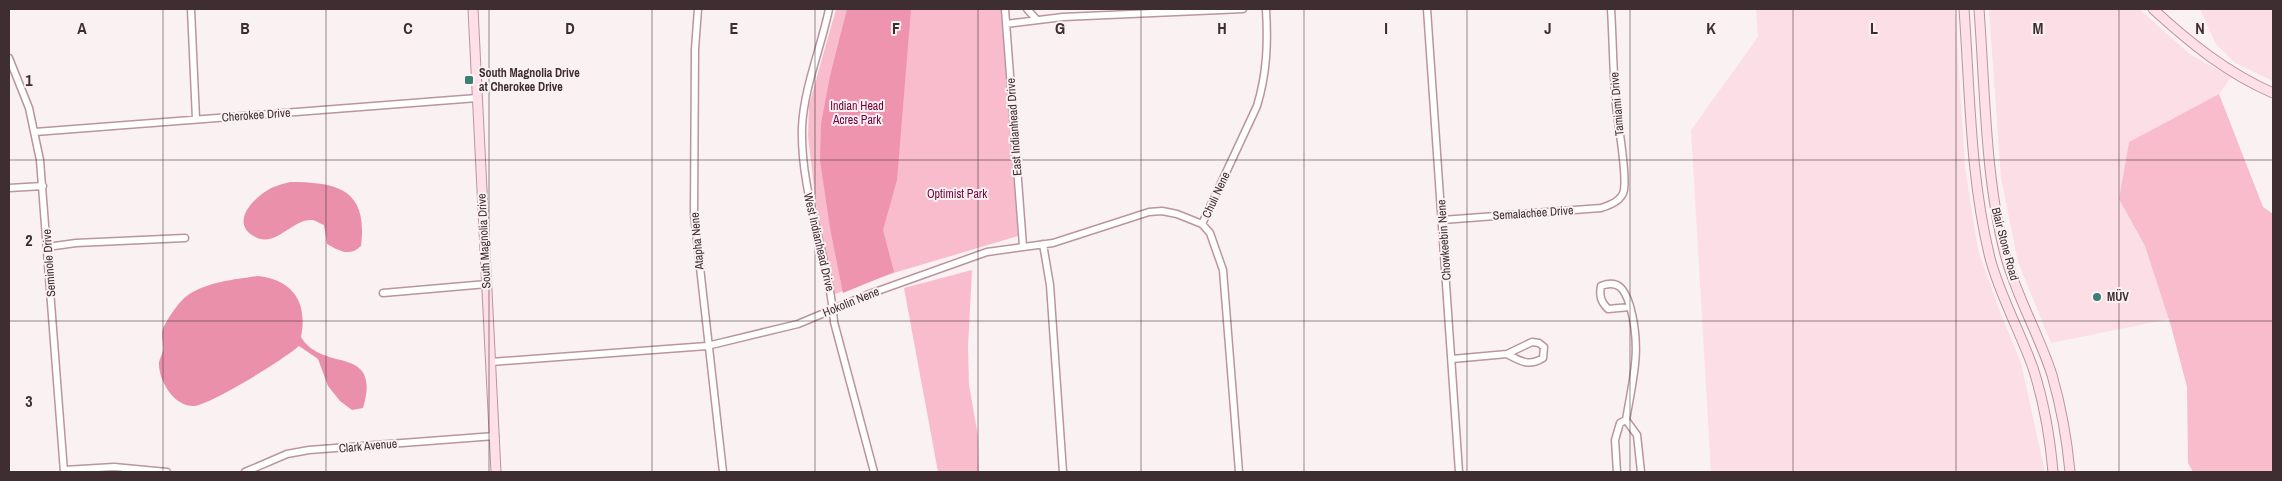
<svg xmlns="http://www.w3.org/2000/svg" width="2282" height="481" font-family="'Archivo Narrow',sans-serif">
  <rect width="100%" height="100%" fill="#faf1f3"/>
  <path fill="#fcdee6" d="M1756,9H1955L1965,168L1978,250L2000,312L2021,363L2045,472H1711L1691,130L1758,37Z
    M1989,9H2139L2191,55L2231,77L2219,94L2129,142L2119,199L2145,246L2169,319L2051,343L2018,262L2001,178Z
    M2200,9H2273V81L2235,63L2216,44Z"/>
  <path fill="#f9bccd" d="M836,9H1001L1018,236L897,272L835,294L818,221L808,136L809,105Z
    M2219,94L2263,207L2273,214V472H2193L2188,463L2187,387L2171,326L2145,246L2119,199L2129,142Z
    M972,270L968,347L969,385L978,436L979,472H938L904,288Z"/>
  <path fill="#ef94af" d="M847,9H911L897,180L883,230L894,272L843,293L830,228L820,160L821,124L830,76Z"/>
  <path fill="#eb90ab" d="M290,182C339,182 368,190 361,246C350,257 339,251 327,244L324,225C321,224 316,221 313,220C291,218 275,251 252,235C231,221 254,198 268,190C274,186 283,184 290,182Z
    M258,276C293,280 308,302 301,337C323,374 382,343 363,408L352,410L340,401L328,386L318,359L299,346C286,358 209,406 193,406C174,406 158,380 159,362C160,357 164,352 163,347C163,341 161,334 163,328C168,318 179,301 188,295C207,282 236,279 258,276Z"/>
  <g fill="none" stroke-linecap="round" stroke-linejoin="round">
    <defs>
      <path id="street" d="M191,9L196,119
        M698,9L695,49L694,214L723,472
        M829,9C821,48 804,87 802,127C800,194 829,257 834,322L874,472
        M1005,9L1023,246
        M1027,9L1037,20
        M1427,9L1459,472
        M1006,24L1063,17L1243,9
        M9,58L29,108L40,160L64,472
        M35,132L477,98
        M9,188L43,186
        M1442,220L1601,208C1610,205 1622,201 1624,190C1627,170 1618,126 1616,105C1613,73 1613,41 1611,9
        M1202,224L1257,106C1267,73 1268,43 1266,9
        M1043,244L1050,285L1063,472
        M47,247L76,243L185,238
        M383,293L487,284
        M1532,342L1539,343L1544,347L1543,358C1529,367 1520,361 1507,354Z
        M1452,359L1507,354
        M491,362L707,346L798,324L872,293L987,252L1053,243L1149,212L1162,211L1177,214L1202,224L1210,233L1223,270L1239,472
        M1626,420C1633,378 1642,349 1630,306C1625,290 1619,279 1601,286C1599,296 1601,302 1608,309L1630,307
        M1626,420L1637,435L1641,472
        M64,470L114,467L167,472
        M245,472L287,454L309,450L495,436
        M1617,472L1615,440L1620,423L1626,420"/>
      <path id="secondary" d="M473,9L496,472
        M1964,9C1970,92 1970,177 1990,258C2000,296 2020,331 2033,368C2044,402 2050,437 2053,472
        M1979,9C1985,88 1985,178 2005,254C2016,296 2039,334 2052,375C2061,406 2067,440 2070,472
        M2153,9C2190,43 2227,73 2273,93"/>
    </defs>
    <use href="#street" stroke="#ba959e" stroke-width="9"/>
    <use href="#secondary" stroke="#ba959e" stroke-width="11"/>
    <use href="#street" stroke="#fff" stroke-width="6"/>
    <use href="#secondary" stroke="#ffe0e9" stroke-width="9"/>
  </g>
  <path fill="none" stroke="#3e2e32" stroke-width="1" stroke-opacity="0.55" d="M163,9V472M326,9V472M489,9V472M652,9V472M815,9V472M978,9V472M1141,9V472M1304,9V472M1467,9V472M1630,9V472M1793,9V472M1956,9V472M2119,9V472M9,160H2273M9,321H2273"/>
  <g fill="#3b7f74" stroke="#faf1f3" stroke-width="2">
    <rect x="464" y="75" width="10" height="10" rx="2.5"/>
    <circle cx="2097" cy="297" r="5"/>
  </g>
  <g text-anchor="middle" stroke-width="4" stroke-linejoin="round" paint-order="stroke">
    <g font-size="12" font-weight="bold" fill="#3e2e32" stroke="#faf1f3" text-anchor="start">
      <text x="479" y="77">South Magnolia Drive<tspan x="479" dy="14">at Cherokee Drive</tspan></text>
      <text x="2107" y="301">MÜV</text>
    </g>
    <g font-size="12" fill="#3e2e32" stroke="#faf1f3">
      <text transform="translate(1617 104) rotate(-95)" y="4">Tamiami Drive</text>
      <text transform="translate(256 115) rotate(-4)" y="4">Cherokee Drive</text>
      <text transform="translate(1014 127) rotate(-94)" y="4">East Indianhead Drive</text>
      <text transform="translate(1216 195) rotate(-65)" y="4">Chuli Nene</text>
      <text transform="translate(1533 213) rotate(-4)" y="4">Semalachee Drive</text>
      <text transform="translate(1444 240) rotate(-94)" y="4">Chowkeebin Nene</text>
      <text transform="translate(484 241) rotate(-93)" y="4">South Magnolia Drive</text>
      <text transform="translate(697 241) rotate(-95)" y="4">Atapha Nene</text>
      <text transform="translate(819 242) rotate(77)" y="4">West Indianhead Drive</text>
      <text transform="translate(2005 244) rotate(75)" y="4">Blair Stone Road</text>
      <text transform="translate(49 263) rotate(-94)" y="4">Seminole Drive</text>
      <text transform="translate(851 302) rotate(-22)" y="4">Hokolin Nene</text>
      <text transform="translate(368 446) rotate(-5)" y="4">Clark Avenue</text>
    </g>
    <g font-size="12" fill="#720038" stroke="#faf1f3">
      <text x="857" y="110">Indian Head<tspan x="857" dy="14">Acres Park</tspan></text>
      <text x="957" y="198">Optimist Park</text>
    </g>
  </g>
  <g font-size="16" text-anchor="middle" font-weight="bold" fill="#3e2e32" stroke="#faf1f3" stroke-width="4" stroke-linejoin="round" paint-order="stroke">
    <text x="82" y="34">A</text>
    <text x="245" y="34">B</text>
    <text x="408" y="34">C</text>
    <text x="570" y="34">D</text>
    <text x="734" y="34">E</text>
    <text x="896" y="34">F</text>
    <text x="1060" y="34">G</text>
    <text x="1222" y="34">H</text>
    <text x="1386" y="34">I</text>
    <text x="1548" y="34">J</text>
    <text x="1711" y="34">K</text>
    <text x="1874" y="34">L</text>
    <text x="2038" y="34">M</text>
    <text x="2200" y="34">N</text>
    <text x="29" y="86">1</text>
    <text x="29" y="246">2</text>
    <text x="29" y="407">3</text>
  </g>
  <rect width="2282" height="481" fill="none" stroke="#3e2e32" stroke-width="20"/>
</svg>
